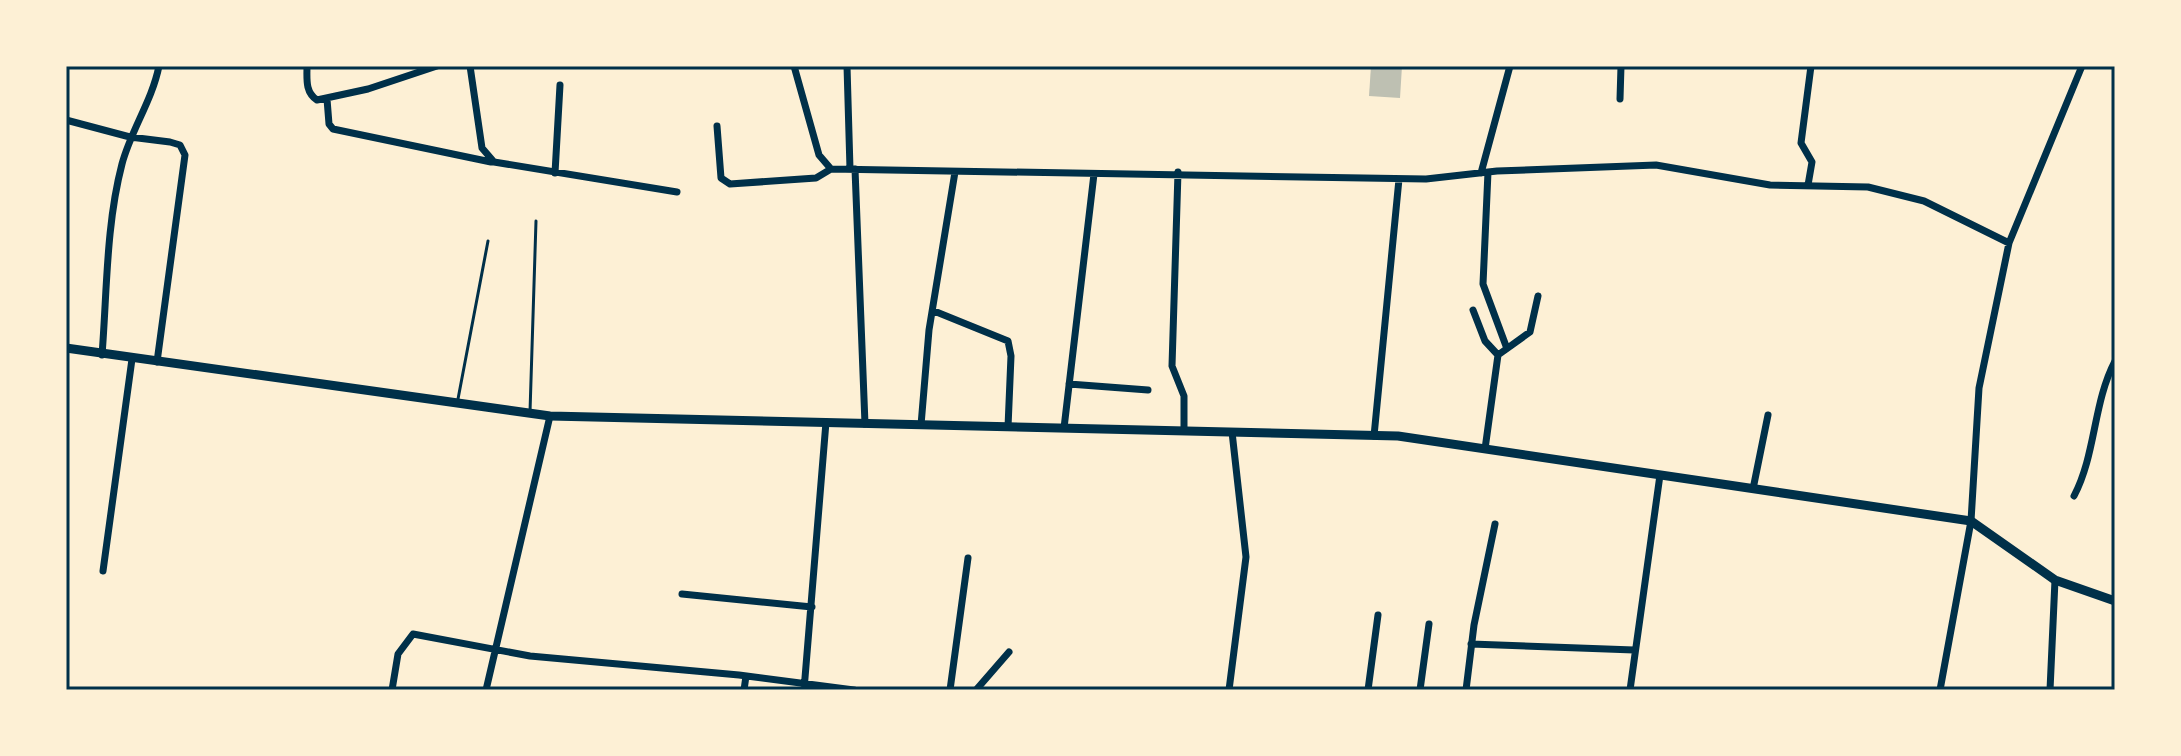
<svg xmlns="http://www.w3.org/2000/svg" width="2181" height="756" font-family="'Alegreya Sans',sans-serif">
  <rect width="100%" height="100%" fill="#fdf0d5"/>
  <path fill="#bec0b2" d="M1371,66H1402L1400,98L1369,96Z"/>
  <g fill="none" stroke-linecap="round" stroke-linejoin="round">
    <path stroke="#003049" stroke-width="3" d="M458,399L488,241
      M530,412L536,221"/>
    <path stroke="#003049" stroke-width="7" d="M307,66C307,79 305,92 317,100L368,89L437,66
      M470,66L482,148L494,162L677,192
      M794,66L819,155L831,169L1426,179L1497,171L1656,165L1770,185L1868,187L1924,201L2009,243
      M847,66L850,169
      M327,99L329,124L333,129L491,162
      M1620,99L1621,66
      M66,120L130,137L170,142L180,145L185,155L157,362
      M717,126L721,178L730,184L816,178L831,169
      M855,169L865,424
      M1178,172L1172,366L1184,396V431
      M1488,172L1483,284L1506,346
      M555,173L560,85
      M1481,173L1510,66
      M1808,185L1812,162L1801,143L1811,66
      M1473,310L1485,341L1498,355
      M934,311L1008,341L1011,356L1008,427
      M102,355C107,292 106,225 122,164C131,130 152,101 159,66
      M1069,384L1148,390
      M921,425L929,330L955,172
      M1064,428L1094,174
      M1374,436L1399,179
      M1485,449L1498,355L1530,332L1538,296
      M1753,489L1768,415
      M2074,496C2096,454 2093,403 2115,361
      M103,571L132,359
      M682,594L812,607
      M1471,644L1634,650
      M392,690L398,654L413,634L530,656L739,675L854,690
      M486,690L550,416
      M744,690L746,676
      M804,690L826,422
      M950,690L968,558
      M976,690L1009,652
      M1229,690L1246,557L1232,432
      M1368,690L1378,615
      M1420,690L1429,624
      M1466,690L1474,625L1495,524
      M1630,690L1660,475
      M1940,690L1971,521L1979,388L2009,243L2082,66
      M2050,690L2055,580"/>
    <path stroke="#003049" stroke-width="9" d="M66,348L550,416L1398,436L1971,521L2055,580L2115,601"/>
  </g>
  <rect width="2181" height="756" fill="none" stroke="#fdf0d5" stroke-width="136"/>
  <rect x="68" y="68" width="2045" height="620" fill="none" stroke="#003049" stroke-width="3"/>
</svg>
